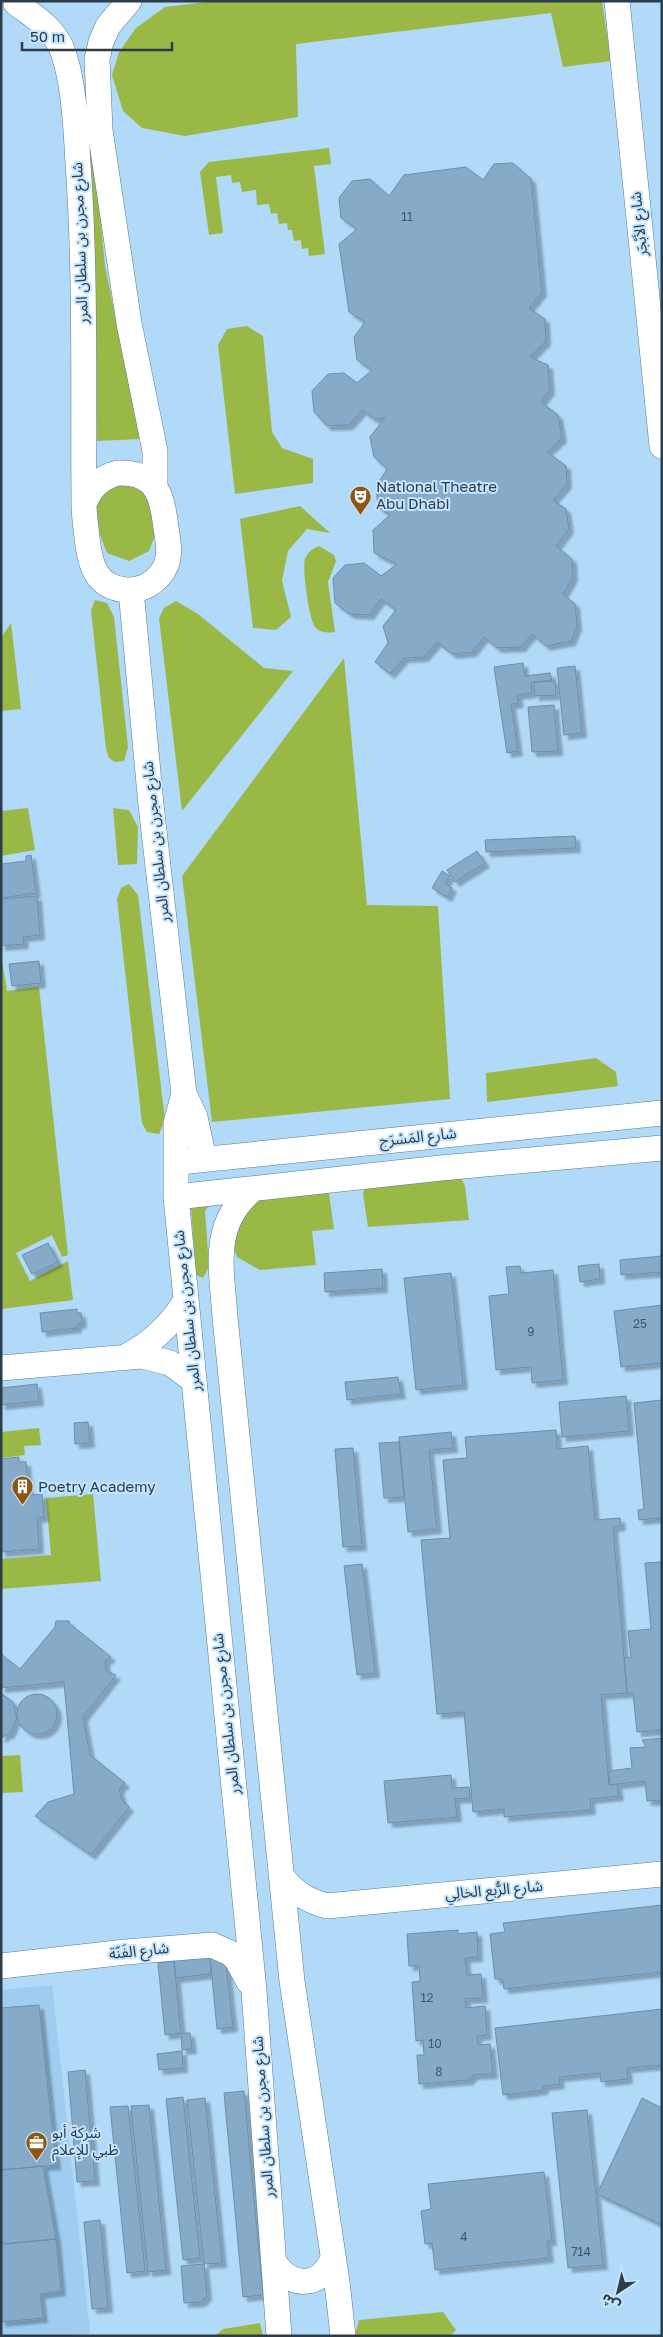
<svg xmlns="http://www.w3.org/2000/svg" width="663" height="2337" font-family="'Golos Text','Noto Sans Arabic',sans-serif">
  <defs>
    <filter id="shadow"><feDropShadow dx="4.5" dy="4.5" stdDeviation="1" flood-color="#0004"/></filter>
  </defs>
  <rect width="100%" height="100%" fill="#b1d9f8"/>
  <path fill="#9fccef" d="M52,1985L90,2333L61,2336H1V1990Z"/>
  <path fill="#9ab846" d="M216,1H602L611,61L563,67L551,13L296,44L298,117L185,136L142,128L123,111L112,75L119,52L136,28L165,7Z
    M92,130L105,266L140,439L97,441L96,293L84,131Z
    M329,148L331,164L314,166L325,254L309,256L308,248L302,249L301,240L294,241L292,230H288L287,223L279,224L277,213L271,214L269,204L257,205L256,190L242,192L240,182L232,183L231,175L216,177L223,233L209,235L200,172L209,162Z
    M247,326L263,336L272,432L282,448L313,459V483L235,494L218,345L227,329Z
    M120,473L153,494L156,533L149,551L129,561L107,553L100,535L96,503Z
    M300,506L330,533L307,529L288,551L282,581L291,617L276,630L253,628L240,519Z
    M319,546L334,555L336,561L328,582L335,632C328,633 321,633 316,628C309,622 302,568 305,559C308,552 312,549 319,546Z
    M95,600L107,603L114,617L128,747L124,761L115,762L109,758L106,749L91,610Z
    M176,601L198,614L264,668L293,671L182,811L159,618L164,608Z
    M11,623L21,709L1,711V638Z
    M344,658L367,905L438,906L450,1099L212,1122L182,876Z
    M28,808L35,850L1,856V811Z
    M113,808L129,810L138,827L137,864L118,865Z
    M129,884L138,895L165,1120L159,1134L147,1132L142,1123L117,899L121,888Z
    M1,955L7,991L39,987L68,1255L62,1257L52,1235L16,1253L30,1281L68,1261L73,1300L1,1309Z
    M596,1058L616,1072L618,1086L487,1102L486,1073Z
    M458,1172L465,1186L469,1220L368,1227L363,1194L366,1184Z
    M328,1187L334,1229L312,1231L316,1265L260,1270L237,1257L226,1226L238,1196Z
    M190,1195L209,1205L205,1211L209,1267L203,1278L196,1275Z
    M39,1428L41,1445L24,1446L25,1455L1,1458V1432Z
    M93,1494L101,1581L1,1589V1559L51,1555L46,1498Z
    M20,1755L23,1792L1,1793V1756Z
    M443,2312L456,2330L450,2336L355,2335L359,2320Z
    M260,2323L263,2336H215L223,2329Z"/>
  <path fill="#85abc9" stroke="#6a8fac" filter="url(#shadow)" d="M513,163L531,179L542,292L529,308L545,319L546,341L530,357L548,365L550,390L541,402L558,415L562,438L547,452L566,466L567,484L553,500L566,509L569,529L556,546L572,559L573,577L563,594L575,604L577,626L571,641L546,646L532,634L521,647L497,648L484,637L472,652L452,654L437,642L424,657L404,658L390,674L375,662L388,643L383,626L396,610L381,599L369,615L350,614L335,603L333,578L345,565L364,563L381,576L397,564L374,553L373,530L390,515L378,507L376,486L387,469L374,457L370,437L385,418L374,419L362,410L349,425L327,426L314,412L312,391L328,374L344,373L357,383L372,370L357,360L354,337L365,322L349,312L339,244L357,229L341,218L339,198L352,181L370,179L389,196L404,175L466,167L483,180L494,164Z
    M523,663L525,676L550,673L552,680L531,683L532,693L517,695L519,703L511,704L518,751L507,753L494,667Z
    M575,666L582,733L564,735L557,668Z
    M555,681L556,695L535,696L534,682Z
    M554,705L558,751L532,752L528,707Z
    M575,836L576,848L486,852L485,840Z
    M477,851L485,863L455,882L447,870Z
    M31,855L36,893L1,898V864L26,861V856Z
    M442,871L450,876L445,883L452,888L447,897L432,888Z
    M37,896L40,935L23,937L24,944L1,946V899Z
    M39,961L41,983L12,986L9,964Z
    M48,1243L58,1262L32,1274L22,1255Z
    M662,1256V1272L621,1275L620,1260Z
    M599,1264L600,1279L580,1282L578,1266Z
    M520,1266L521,1273L553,1270L563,1380L532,1383L531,1367L496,1370L489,1296L509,1294L506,1267Z
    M382,1269L383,1288L325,1292L324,1273Z
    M451,1273L463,1385L416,1390L404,1278Z
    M662,1305V1363L621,1367L614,1311Z
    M77,1309V1313H81L82,1323L77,1324V1328L42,1332L40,1313Z
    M398,1377L401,1394L347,1400L345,1382Z
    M37,1384L39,1401L1,1405V1388Z
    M626,1396L629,1431L562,1437L559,1402Z
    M662,1400V1518L639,1520L638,1510L644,1509L634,1403Z
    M88,1422L90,1443L75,1444L74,1423Z
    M556,1430L557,1449L588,1446L595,1520L620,1518L621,1526L613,1527L627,1693L601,1695L609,1785L617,1784L619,1796L590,1799L591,1810L504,1817V1809L473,1812L464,1712L437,1714L421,1540L450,1538L443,1460L467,1458L465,1437Z
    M451,1432L453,1448L429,1450L437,1529L408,1532L399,1437Z
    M399,1442L404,1497L384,1498L379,1443Z
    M353,1448L362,1546L343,1547L335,1449Z
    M19,1457V1462H26L29,1495L42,1494L44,1517L37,1518L39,1549L1,1552V1459Z
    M662,1562V1730L637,1732L633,1693H627L624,1658L631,1657L628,1631L651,1629L645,1563Z
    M362,1564L375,1673L357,1675L344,1566Z
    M56,1621H69L70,1624L111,1657L105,1661L106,1671L116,1675L83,1717L90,1755L125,1783L119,1789L122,1800L129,1807L91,1855L35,1816L48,1802L74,1794L64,1682L1,1688V1654L20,1669L55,1627Z
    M1,1693L13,1702L17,1718L10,1733L1,1738Z
    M17 1714a20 20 0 1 1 40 0a20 20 0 1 1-40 0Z
    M662,1738V1800L647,1801L645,1781L610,1785L609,1771L632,1768L630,1748L646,1747L642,1740Z
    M451,1775L452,1788L469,1787L470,1798L455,1799L457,1817L388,1823L384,1781Z
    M662,1905V1972L504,1989L502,1979H495L490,1934L505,1932L503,1923Z
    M458,1930V1934L477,1932L478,1957L465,1958L467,1975L481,1974L483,1998L465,1999L466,2008L485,2006L487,2035L477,2036L478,2045L490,2044L493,2074L473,2075L469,2080L419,2084L417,2055H424L423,2040L416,2041L412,1982L420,1981L419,1966H409L407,1934Z
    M225,1956L233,2027L217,2029L210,1957Z
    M210,1957L211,1974L176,1978L174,1961Z
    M174,1961L181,2033L165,2035L158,1963Z
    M39,2005L56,2165L1,2170V2008Z
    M662,2009V2065L627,2068L628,2079L601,2082L600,2073L559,2077L560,2084L544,2086L543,2090L503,2095L495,2028Z
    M181,2033H190L192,2049L182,2050Z
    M182,2051L183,2068L159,2070L157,2054Z
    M85,2070L95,2181L77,2182L68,2072Z
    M244,2091L263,2295L243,2297L224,2093Z
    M183,2097L200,2258L183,2260L166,2099Z
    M205,2098L222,2263L204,2264L187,2100Z
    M642,2098L662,2108V2225L597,2194Z
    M149,2105L166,2270L148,2272L131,2106Z
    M128,2106L145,2271L127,2273L110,2107Z
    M587,2110L603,2265L568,2268L552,2113Z
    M43,2166L56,2239L6,2244L1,2241V2170Z
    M544,2172L552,2241H547L549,2258L435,2270L432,2243L425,2244L421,2211L431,2209L428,2184Z
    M100,2220L108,2308L92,2309L84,2222Z
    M56,2239L61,2291L40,2294L43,2318L1,2322V2244Z
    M204,2264L207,2296L201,2302L184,2303L181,2266Z"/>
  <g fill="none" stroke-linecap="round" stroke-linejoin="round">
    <defs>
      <path id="minor" d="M129,1L108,26L101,42L97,59L100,130L129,323L155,451V488
        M617,1L662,446
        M16,3C33,16 52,27 61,47C74,78 76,129 78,163C86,276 83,390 84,504
        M118,473C157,472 162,495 166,528C169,545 172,561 160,575C152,585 139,591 126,590C95,587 90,564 87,538C86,527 84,515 84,504C91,487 101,477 118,473Z
        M131,590L151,805L184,1094L195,1117L204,1159
        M184,1094L176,1123V1197L254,1991L279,2336
        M189,1161L662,1113
        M252,1190C210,1225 222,1270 225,1317L292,1981L337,2282L343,2336
        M176,1197L441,1168L662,1148
        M127,1356C153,1342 171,1325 186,1300
        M1,1368L142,1356L170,1363L193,1380
        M283,1878C295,1893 308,1901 327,1906L662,1874
        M1,1966L126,1952L212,1945L230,1953L237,1960L249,1982
        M274,2262C291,2289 321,2288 333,2258"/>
    </defs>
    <use href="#minor" stroke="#577b98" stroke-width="26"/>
    <use href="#minor" stroke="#fff" stroke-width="25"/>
  </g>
  <defs>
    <symbol id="theatre-pin" viewBox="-11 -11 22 30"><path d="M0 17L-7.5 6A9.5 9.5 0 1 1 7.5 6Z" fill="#905512" stroke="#c5e5fe"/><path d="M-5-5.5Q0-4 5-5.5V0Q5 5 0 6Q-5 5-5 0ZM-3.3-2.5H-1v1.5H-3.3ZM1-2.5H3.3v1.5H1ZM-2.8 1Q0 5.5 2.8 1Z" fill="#fff"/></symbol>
    <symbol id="building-pin" viewBox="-11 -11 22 30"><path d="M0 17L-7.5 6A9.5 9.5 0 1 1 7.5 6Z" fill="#905512" stroke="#c5e5fe"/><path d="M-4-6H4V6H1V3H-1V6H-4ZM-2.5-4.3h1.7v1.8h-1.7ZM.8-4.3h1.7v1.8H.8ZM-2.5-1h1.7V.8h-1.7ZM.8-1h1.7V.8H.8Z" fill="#fff"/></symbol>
    <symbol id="office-pin" viewBox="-11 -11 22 30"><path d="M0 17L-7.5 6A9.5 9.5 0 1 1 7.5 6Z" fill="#905512" stroke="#c5e5fe"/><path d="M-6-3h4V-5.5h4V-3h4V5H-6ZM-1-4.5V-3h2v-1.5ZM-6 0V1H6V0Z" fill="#fff"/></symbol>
  </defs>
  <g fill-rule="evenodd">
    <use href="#theatre-pin" x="348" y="484" width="25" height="34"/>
    <use href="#building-pin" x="10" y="1474" width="25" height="34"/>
    <use href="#office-pin" x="24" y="2130" width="25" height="34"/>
  </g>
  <g text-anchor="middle" stroke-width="4" stroke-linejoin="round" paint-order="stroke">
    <g font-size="12" fill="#425869">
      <text x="407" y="221">11</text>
      <text x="640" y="1328">25</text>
      <text x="531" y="1336">9</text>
      <text x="427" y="2002">12</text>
      <text x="435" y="2048">10</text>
      <text x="439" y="2076">8</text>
      <text x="464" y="2241">4</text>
      <text x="581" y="2256">714</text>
    </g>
    <g font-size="15" fill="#2c3c49" stroke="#c5e5fe">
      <text transform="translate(639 224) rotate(-96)" y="5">شارع الأبْجَر</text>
      <text transform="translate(80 243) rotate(-92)" y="5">شارع مجرن بن سلطان المرر</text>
      <text transform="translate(156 842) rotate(-96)" y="5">شارع مجرن بن سلطان المرر</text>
      <text transform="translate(418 1137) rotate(-6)" y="5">شارع المَسْرَج</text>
      <text transform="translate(187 1311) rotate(-96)" y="5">شارع مجرن بن سلطان المرر</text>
      <text transform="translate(226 1714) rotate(-96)" y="5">شارع مجرن بن سلطان المرر</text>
      <text transform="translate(494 1890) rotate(-5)" y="5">شارع الرُّبع الخالِي</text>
      <text transform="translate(139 1951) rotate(-6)" y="5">شارع الفَنّة</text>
      <text transform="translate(263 2117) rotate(-94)" y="5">شارع مجرن بن سلطان المرر</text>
    </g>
    <g font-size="15" fill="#2c3c49" stroke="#c5e5fe" text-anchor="start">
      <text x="376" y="492">National Theatre<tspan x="376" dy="17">Abu Dhabi</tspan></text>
      <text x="38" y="1492">Poetry Academy</text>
      <text x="52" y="2138">شركة أبو<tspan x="52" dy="17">ظبي للإعلام</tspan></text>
    </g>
  </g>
  <rect width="663" height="2337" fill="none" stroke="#2c3c49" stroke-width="5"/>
  <g transform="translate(618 2292) rotate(215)" stroke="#c5e5fe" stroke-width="4" paint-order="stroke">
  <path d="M0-4L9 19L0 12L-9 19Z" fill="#2c3c49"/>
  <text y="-8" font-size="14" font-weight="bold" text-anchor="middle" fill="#2c3c49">ش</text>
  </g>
  <path d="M22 42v8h150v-8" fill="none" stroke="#2c3c49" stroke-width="2.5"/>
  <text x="30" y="42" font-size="15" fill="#2c3c49" stroke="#c5e5fe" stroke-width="4" paint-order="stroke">50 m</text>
</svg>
